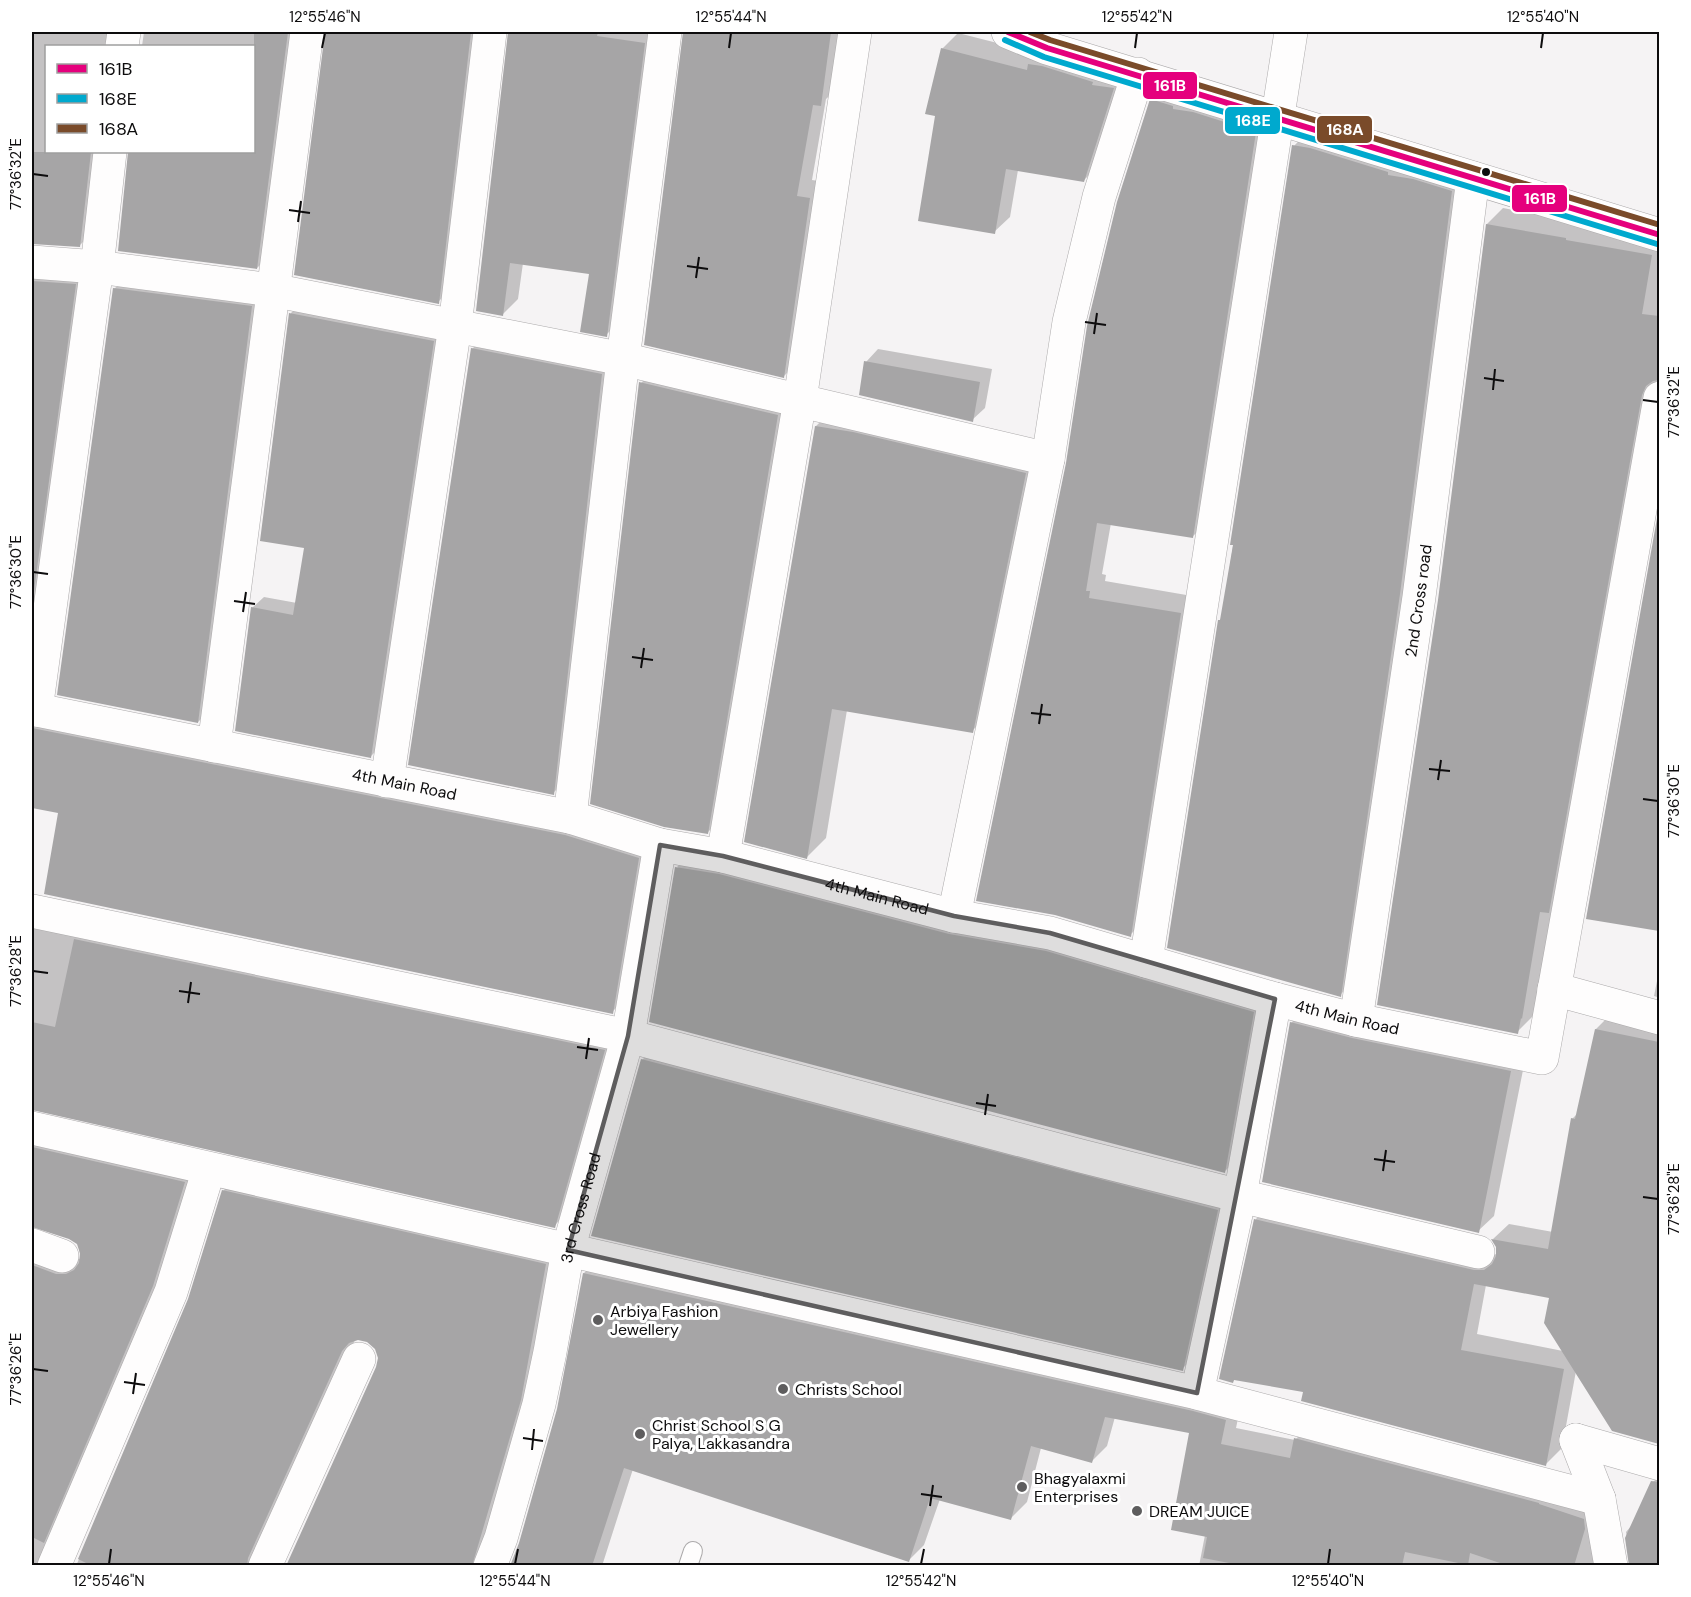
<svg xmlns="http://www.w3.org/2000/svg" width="1691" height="1597" font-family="'DM Sans',sans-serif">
  <rect width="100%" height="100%" fill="#f5f3f4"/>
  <path fill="#0003" fill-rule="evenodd" d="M32,32H120L130,46H46V152H105L96,229L80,245L32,242Z
    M144,32H301L273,252L257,268L130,152H254V46H142Z
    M327,32H485L454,286L438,302Z
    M510,32H659L622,319L606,335L591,272L523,263L518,299L502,315Z
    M685,32H844L837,89L826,99L812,180L825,182L800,360L784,376Z
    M958,33L1040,54L1128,73L1099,165L1084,180L1018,170L1010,217L994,232L937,115L942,49Z
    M1168,83L1273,115L1210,520L1192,537L1111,523L1102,574L1106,575L1105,581L1198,597L1147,918L1130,935L1056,914L978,900L1151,100Z
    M1312,127L1470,173L1359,976L1340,995L1220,620L1222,618L1294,146Z
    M1503,208L1660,238V378L1657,379L1564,895L1533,1016L1517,1032L1439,600L1487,224Z
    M32,255L91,269L32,684Z
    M129,275L266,293L212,708L198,722L114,289Z
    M302,302L444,330L382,745L371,756L252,608L264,597L297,603L306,546L261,540L291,313Z
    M490,331L619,357L571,776L553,793L472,349Z
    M878,349L992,369L985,408L972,420L866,362Z
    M656,368L793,400L722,818L707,833L641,383Z
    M835,408L1044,454L991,712L972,731L847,710L826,838L807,857L816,426Z
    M1660,516V929L1588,918Z
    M32,701L654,842L628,996L612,1012L60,812L32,807Z
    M692,852L1268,997L1240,1156L1225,1171L677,867Z
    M32,924L620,1034L570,1210L554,1226L32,1108Z
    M1660,966V998L1654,996Z
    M1307,1007L1526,1055L1494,1216L1478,1231L1291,1023Z
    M1612,1013L1660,1023V1443L1613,1430L1576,1371L1562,1448L1546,1464L1305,1391L1236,1378L1233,1381L1221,1378L1256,1219L1272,1203L1490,1255L1498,1254V1247L1493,1239L1509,1224L1553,1232L1572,1119L1578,1113L1596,1029ZM1486,1285L1551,1296L1563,1351L1477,1334Z
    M658,1044L1233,1194L1198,1353L1182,1369L642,1060Z
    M32,1120L200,1166L60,1566H32V1237L72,1258L81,1259L78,1244L69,1237L39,1226L32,1225Z
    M239,1175L562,1248L496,1566H287L378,1367L379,1358L376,1348L367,1340H355L263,1541L271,1566H76L190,1300L223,1191Z
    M600,1257L1241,1404L1236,1428L1295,1440L1311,1423L1599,1503L1618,1566H1199L1205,1535L1191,1431L1115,1417L1107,1446L1091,1462L1041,1448L1027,1502L1011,1518L940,1499L924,1545L908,1561L633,1469L602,1566H512L520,1544L559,1408L584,1273Z
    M1660,1475V1566H1631L1626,1532L1632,1525L1653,1482Z"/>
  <path fill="#a6a5a6" d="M254,32H288L257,269L118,251L128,152H254Z
    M325,32H471L439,304L294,275Z
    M508,32H598L597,36L645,43L607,337L580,332L589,274L510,263L503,316L476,311Z
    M683,32H831L821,106L813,105L797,196L810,198L784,378L644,345Z
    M941,48L1027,70L1028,64L1042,66L1093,82L1092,85L1114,88L1084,182L1006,169L995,234L918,221L935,116L925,114Z
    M1150,99L1173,106V109L1193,112L1256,132L1193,538L1097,523L1086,591H1090L1089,598L1181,613L1131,937L1055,915L976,901L1066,463L1087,326L1117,202Z
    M1292,145L1310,148L1388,172V175L1413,179L1452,191L1400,594L1341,997L1167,948L1218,620H1220L1233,545H1230Z
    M32,152H91L80,247L32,244Z
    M1486,224L1566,238V240L1652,255L1642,314L1659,316V380L1653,381L1646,386L1642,395L1549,913L1540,912L1522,1019L1521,1018L1518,1034L1377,1005L1438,600Z
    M32,281L76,284L32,605Z
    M113,288L252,306L198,723L57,695Z
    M289,313L434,341L371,758L235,731L251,607L293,615L304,548L260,541Z
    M471,348L602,374L554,795L408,765Z
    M864,361L980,382L973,422L859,395Z
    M639,382L778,415L708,834L664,827L590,804Z
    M815,426L853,432L1026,473L973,733L832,709L807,859L744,842Z
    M1659,507V931L1586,919Z
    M32,728L565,835L639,858L613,1014L44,894L58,813L32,808Z
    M675,867L719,874L949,934L1046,951L1254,1012L1225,1173L649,1022Z
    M74,939L605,1050L555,1228L32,1110V1022L55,1027Z
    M1290,1022L1352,1038L1511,1071L1479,1233L1262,1182Z
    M1595,1029L1659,1042V1444L1612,1431L1544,1323L1549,1298L1474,1284L1461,1350L1564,1369L1546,1466L1301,1401L1303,1392L1234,1380L1233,1383L1219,1379L1254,1219L1474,1270H1484L1492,1264L1496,1256V1247L1491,1239L1548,1249L1571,1118L1575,1119Z
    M641,1059L1218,1210L1183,1371L591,1236Z
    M32,1147L185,1182L153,1286L44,1543L32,1537V1265L56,1274H66L74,1270L79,1263L80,1253L77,1244L69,1239L32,1227Z
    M222,1190L546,1264L521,1400L472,1566H286L376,1367L378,1358L375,1349L367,1342L358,1340L349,1343L342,1351L248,1558L247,1566H92L78,1559L188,1299Z
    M583,1273L1193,1411L1226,1420L1221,1444L1290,1458L1294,1438L1539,1503V1504L1584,1519L1585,1529L1574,1566H1509L1470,1553L1468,1565L1405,1552L1402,1566H1245L1203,1558L1207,1537L1171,1530L1189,1433L1105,1417L1092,1463L1031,1446L1011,1520L930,1498L909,1562L624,1468L592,1566H510L519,1543L557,1409Z
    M1651,1481L1659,1482V1566H1629L1625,1538Z"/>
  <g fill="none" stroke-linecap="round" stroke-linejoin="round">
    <defs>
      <path id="lane" d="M688,1566L693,1551"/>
      <g id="street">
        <path d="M122,46L124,32"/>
        <path d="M32,262L97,267L272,290L623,359L1048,459"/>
        <path id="s1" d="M32,709L570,817L660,845L723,856L954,916L1050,933L1275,999L1356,1020L1542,1058L1660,398"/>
        <path d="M36,710L97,267L110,152"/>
        <path d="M214,746L307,32"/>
        <path d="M387,781L455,326L490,32"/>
        <path d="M570,817L623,359L665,32"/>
        <path d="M723,856L800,400L855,32"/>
        <path d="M32,911L628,1036L1081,1156L1240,1196L1478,1252"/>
        <path d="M954,916L1048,459L1069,322L1099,197L1138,74"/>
        <path d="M1146,961L1291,32"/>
        <path d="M1554,989L1660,1018"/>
        <path id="s2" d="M1356,1020L1419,597L1473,178"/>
        <path d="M32,1128L1197,1393L1599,1499"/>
        <path d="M32,1245L62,1256"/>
        <path d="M1197,1393L1240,1196L1275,999"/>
        <path d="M1576,1440L1599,1499L1611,1566"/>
        <path d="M1576,1440L1660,1464"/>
        <path d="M54,1566L171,1292L209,1169"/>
        <path d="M265,1566L359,1359"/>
        <path id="s3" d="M490,1566L501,1538L539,1404L550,1352L568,1250L628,1036L660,845"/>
      </g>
      <path id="secondary" d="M1008,32L1047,48L1660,235"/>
    </defs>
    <use href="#lane" stroke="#acaaab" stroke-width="20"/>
    <use href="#street" stroke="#acaaab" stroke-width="34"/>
    <use href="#secondary" stroke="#acaaab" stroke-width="34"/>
    <use href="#lane" stroke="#fefdfd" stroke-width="18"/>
    <use href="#street" stroke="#fefdfd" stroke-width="33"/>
    <use href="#secondary" stroke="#fefdfd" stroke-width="33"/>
    <defs>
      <path id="bus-1" d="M1008,32L1047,48L1660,235"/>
      <path id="bus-2" d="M1005,40L1044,57L1657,244"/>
      <path id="bus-3" d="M1030,32L1050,40L1660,225"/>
    </defs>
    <use href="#bus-1" stroke="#fff" stroke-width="10"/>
    <use href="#bus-2" stroke="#fff" stroke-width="10"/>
    <use href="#bus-3" stroke="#fff" stroke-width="10"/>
    <use href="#bus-1" stroke="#e5007d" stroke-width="6"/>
    <use href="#bus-2" stroke="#00a9ce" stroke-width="6"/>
    <use href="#bus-3" stroke="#7a4b2a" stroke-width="6"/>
  </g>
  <path fill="#5e5d5e" fill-opacity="0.2" stroke="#5e5d5e" stroke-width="4.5" stroke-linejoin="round" d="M660,845L723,856L954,916L1050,933L1275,999L1197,1393L568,1250L628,1036Z"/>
  <path fill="none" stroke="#0d0c0d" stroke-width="2" d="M322,48L325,33M729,48L731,33M1135,48L1137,33M1541,48L1543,33M33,174L48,176M289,210L310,213M298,222L301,201M687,266L708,269M696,278L699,257M1085,322L1106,325M1094,334L1097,313M1484,378L1504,381M1493,390L1495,369M1643,400L1658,402M33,572L48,574M234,601L255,604M243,612L246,592M632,657L653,660M641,668L644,648M1031,713L1051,715M1039,724L1042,704M1429,769L1450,771M1438,780L1441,760M1643,799L1658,801M33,971L48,973M179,991L200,994M188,1003L191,982M577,1047L598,1050M586,1059L589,1038M976,1103L996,1106M985,1115L988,1094M1374,1159L1395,1162M1383,1171L1386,1150M1643,1197L1658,1199M33,1369L48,1371M124,1382L145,1385M133,1394L136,1373M523,1438L543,1441M532,1450L534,1429M921,1494L942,1497M930,1506L933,1485M109,1564L111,1549M515,1564L518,1549M921,1564L924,1549M1328,1564L1330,1549"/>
  <circle fill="#0d0c0d" stroke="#fff" stroke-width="2" cx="1486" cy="172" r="5"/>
  <g fill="#5e5d5e" stroke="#fff" stroke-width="2">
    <circle cx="598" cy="1320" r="6"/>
    <circle cx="783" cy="1389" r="6"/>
    <circle cx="640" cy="1434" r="6"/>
    <circle cx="1022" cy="1487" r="6"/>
    <circle cx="1137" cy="1511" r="6"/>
  </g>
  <g text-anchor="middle" stroke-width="6" stroke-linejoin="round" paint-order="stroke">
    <g font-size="16" fill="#0d0c0d" stroke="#fff">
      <text dy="6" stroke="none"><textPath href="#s2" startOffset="424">2nd Cross road</textPath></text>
      <text dy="6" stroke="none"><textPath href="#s1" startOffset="380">4th Main Road</textPath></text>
      <text dy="6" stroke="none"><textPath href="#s1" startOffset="866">4th Main Road</textPath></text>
      <text dy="6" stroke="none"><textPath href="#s1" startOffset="1352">4th Main Road</textPath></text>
      <text dy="6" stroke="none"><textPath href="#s3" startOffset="370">3rd Cross Road</textPath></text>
    </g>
    <g font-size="16" fill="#0d0c0d" stroke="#fff" text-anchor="start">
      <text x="610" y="1317">Arbiya Fashion<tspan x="610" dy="18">Jewellery</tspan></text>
      <text x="795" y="1395">Christs School</text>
      <text x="652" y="1431">Christ School S G<tspan x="652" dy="18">Palya, Lakkasandra</tspan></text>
      <text x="1034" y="1484">Bhagyalaxmi<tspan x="1034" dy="18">Enterprises</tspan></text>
      <text x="1149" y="1517">DREAM JUICE</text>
    </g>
  </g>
  <g stroke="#fff" stroke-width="2">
    <rect x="1142" y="71" width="56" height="29" rx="6" fill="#e5007d"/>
    <rect x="1224" y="106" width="57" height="29" rx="6" fill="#00a9ce"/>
    <rect x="1316" y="115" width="57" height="29" rx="6" fill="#7a4b2a"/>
    <rect x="1511" y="184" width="57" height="29" rx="6" fill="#e5007d"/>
  </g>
  <g font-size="16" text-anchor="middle" font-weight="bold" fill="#fff">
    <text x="1170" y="91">161B</text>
    <text x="1253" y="126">168E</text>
    <text x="1345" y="135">168A</text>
    <text x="1540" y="204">161B</text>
  </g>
  <rect width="1691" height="1597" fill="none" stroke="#ffffff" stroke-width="66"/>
  <rect x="45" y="45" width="210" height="108" fill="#ffffff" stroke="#9e9e9e" stroke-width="1.5"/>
  <rect x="57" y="64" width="30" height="9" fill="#e5007d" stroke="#9e9e9e" stroke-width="1.5"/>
  <text x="99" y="75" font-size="18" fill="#0d0c0d">161B</text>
  <rect x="57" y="94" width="30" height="9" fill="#00a9ce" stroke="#9e9e9e" stroke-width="1.5"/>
  <text x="99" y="105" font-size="18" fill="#0d0c0d">168E</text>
  <rect x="57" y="124" width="30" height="9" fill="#7a4b2a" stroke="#9e9e9e" stroke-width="1.5"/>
  <text x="99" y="135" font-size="18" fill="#0d0c0d">168A</text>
  <rect x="33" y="33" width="1625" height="1531" fill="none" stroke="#0d0c0d" stroke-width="2"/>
  <g font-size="15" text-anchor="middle" fill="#0d0c0d">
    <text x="325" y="22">12°55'46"N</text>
    <text x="731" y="22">12°55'44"N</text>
    <text x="1137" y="22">12°55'42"N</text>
    <text x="1543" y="22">12°55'40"N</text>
    <text transform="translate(16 174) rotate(-90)" y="5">77°36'32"E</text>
    <text transform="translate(1674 402) rotate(-90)" y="5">77°36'32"E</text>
    <text transform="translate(16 572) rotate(-90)" y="5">77°36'30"E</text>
    <text transform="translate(1674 801) rotate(-90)" y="5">77°36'30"E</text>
    <text transform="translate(16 971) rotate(-90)" y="5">77°36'28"E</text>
    <text transform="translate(1674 1199) rotate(-90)" y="5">77°36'28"E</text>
    <text transform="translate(16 1369) rotate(-90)" y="5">77°36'26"E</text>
    <text x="109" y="1586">12°55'46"N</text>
    <text x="515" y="1586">12°55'44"N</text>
    <text x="921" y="1586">12°55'42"N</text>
    <text x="1328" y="1586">12°55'40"N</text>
  </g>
</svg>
